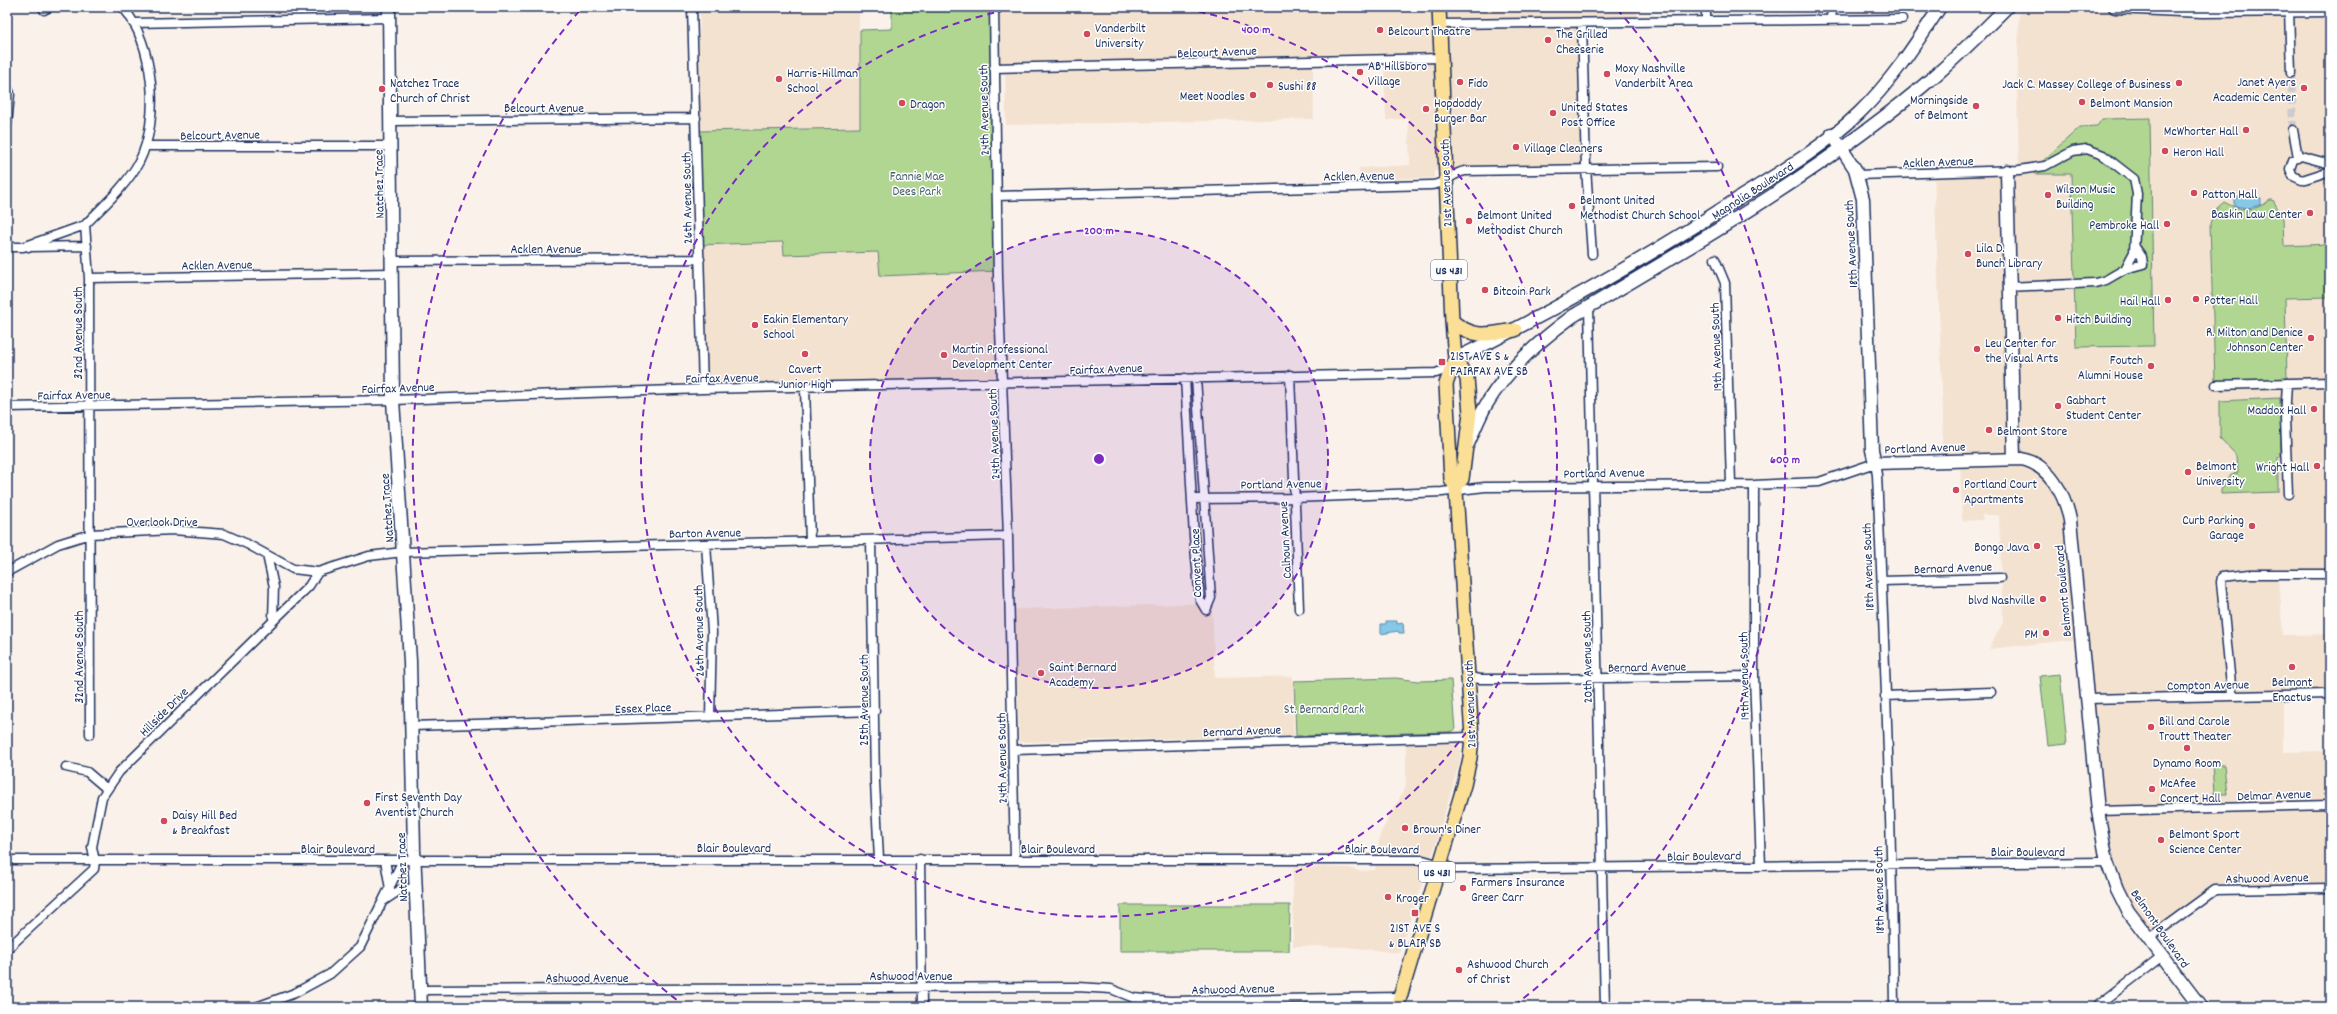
<svg xmlns="http://www.w3.org/2000/svg" width="2337" height="1014" font-family="Dekko,sans-serif">
  <rect width="100%" height="100%" fill="#faf2ea"/>
  <filter id="ink" filterUnits="userSpaceOnUse"><feTurbulence type="fractalNoise" baseFrequency=".025" numOctaves="2"/><feDisplacementMap in="SourceGraphic" scale="8" xChannelSelector="R" yChannelSelector="G"/><feConvolveMatrix kernelMatrix="1 2 1 2 8 2 1 2 1" color-interpolation-filters="sRGB"/></filter>
  <g filter="url(#ink)">
    <path fill="#f4e2d1" d="M700,7H859L860,128L697,131Z
      M994,7H1637V22L1582,24L1586,168L1434,171V178L1359,179V168L1410,165L1408,119L1386,120L1384,59L1313,61L1314,119L1006,125L1005,68H994Z
      M2022,7L2330,10V574H2279L2283,635L2330,634V693L2206,690V696L2236,700H2283V752L2330,751V888L2215,890L2148,939L2113,878L2081,639L1989,649L2003,622L1999,515H1982L1983,520L1962,521L1960,460H1941L1943,417L1934,173L2019,170L2017,92L2019,13Z
      M997,212L1003,383L703,389L699,223Z
      M1212,603L1215,678L1293,676L1294,736L1019,742L1015,609Z
      M1458,743L1461,751L1460,761L1435,847L1399,953L1347,947L1293,946V868L1325,867L1350,868L1359,871L1375,870L1380,834L1406,786V744Z"/>
    <path fill="#b0d691" stroke="#668278" d="M892,7H994L998,271L880,276L878,252L784,255L783,242L699,245L697,131L860,128V30L892,29Z
      M2150,118L2154,346L2076,347L2071,174H2035V168L2080,127L2097,126L2102,119Z
      M2270,200H2273L2283,218L2284,246L2330,244V297L2285,298L2287,379L2215,381L2210,224L2217,208L2224,202C2240,211 2255,212 2270,200Z
      M2280,398L2281,457H2278V492L2221,494V490L2231,474L2238,473L2237,456L2220,438V401Z
      M2060,674L2067,744L2048,746L2040,676Z
      M1396,678L1418,681L1451,680L1455,730L1448,732L1296,736L1294,681Z
      M2212,765H2224L2227,794H2214Z
      M1120,905H1290L1289,951H1120Z"/>
    <path fill="#86c8e7" stroke="#5b8bb0" d="M2244,195L2261,198V205L2248,208L2234,206V199Z
      M1386,621H1397V624L1403,623L1404,633H1399L1398,631L1381,634V624H1386Z"/>
    <g fill="none" stroke-linecap="round" stroke-linejoin="round">
      <path stroke="#cdcbce" stroke-width="8" stroke-dasharray="8 4" stroke-linecap="butt" d="M2291,73L2293,130"/>
      <defs>
        <path id="street" d="M692,7L703,389
          M994,7L998,277L1008,536L1015,860
          M44,10L49,7
          M2289,10L2291,73
          M1831,19L1832,7
          M1706,20V7
          M133,23L389,18
          M1440,24L1902,19
          M1582,24L1586,168L1592,254
          M994,68L1441,58
          M7,86L10,94L7,125
          M391,121L696,118
          M2293,130L2298,157
          M146,146H391
          M2330,164L2301,156L2293,160L2290,169L2293,176L2302,180L2330,171
          M1857,175L2019,170L2045,166L2073,151L2087,149L2103,155L2134,179L2137,194L2134,252L2125,269L2106,280L2095,283L2009,287
          M997,196L1431,185C1444,185 1452,173 1465,171L1717,167
          M7,247H23L85,225
          M29,247L87,246
          M1715,259L1725,283L1731,484
          M393,261L700,259
          M2125,269L2143,264L2142,257L2135,247
          M89,278L393,273
          M1589,307L1605,1007
          M1290,375L1299,609
          M1185,378L1194,537L1200,600L1206,610
          M1196,378L1211,598L1206,610
          M2287,383L2285,419L2288,494
          M2216,385L2330,382
          M805,388L810,541
          M7,407L393,400L703,389L1436,373L1447,369L1451,364
          M1754,485V676L1761,866
          M1192,499L1294,498L1442,492L1485,487L1754,485L1819,482L1875,463L1877,475C1885,652 1892,830 1894,1007
          M871,540L875,782L879,859
          M706,544L712,632L710,717
          M267,555L274,587L273,619
          M7,572L58,544L90,534L173,530L224,534L247,544L293,569L318,572
          M1882,581L2000,578
          M1469,677L1480,679H1535L1754,676
          M2232,695L2221,582L2222,577L2249,574H2330
          M1885,696L1991,692
          M2086,699L2330,694
          M412,726L875,711
          M90,734L89,278L85,225C104,205 126,186 139,162C161,118 154,45 123,7
          M1013,750L1472,737
          M66,767L87,772L107,789
          M2098,811L2330,805
          M920,859L922,1007
          M7,860H1423L1455,869L2107,862
          M385,860L390,889
          M385,900L400,890L416,888
          M2148,939L2215,890L2330,888
          M7,949L94,869L95,861L92,847L102,797L119,772L309,586L318,572L369,556L403,552L1008,536
          M421,990L1077,987L1111,989L1134,998L1170,1001L1399,997
          M256,1007L295,993L330,974L360,947L403,860
          M2096,1007L2162,956"/>
        <path id="secondary" d="M389,7L393,400L410,661L414,850L421,1007
          M2115,7L2202,11L2330,10
          M1832,134L1855,169L1863,199L1872,450L1875,463L2022,459C2049,465 2065,494 2070,520L2098,811L2107,862L2117,889L2128,911L2201,1007
          M2007,171L2014,459
          M1455,359C1553,312 1648,257 1739,198C1779,173 1825,146 1859,113C1891,82 1915,45 1940,7
          M1468,444C1474,431 1479,417 1486,405C1507,369 1540,340 1573,316C1696,244 1829,167 1937,74C1961,53 1984,30 2007,7"/>
        <path id="primary" d="M1452,321C1475,340 1488,334 1515,330
          M1455,359L1446,384L1451,480L1456,486
          M1397,1007L1464,785L1470,758L1472,737L1456,491V486L1462,479L1470,413L1467,378L1455,359L1452,321L1439,7"/>
      </defs>
      <use href="#street" stroke="#1b2f5e" stroke-width="11"/>
      <use href="#secondary" stroke="#1b2f5e" stroke-width="15"/>
      <use href="#primary" stroke="#1b2f5e" stroke-width="16"/>
      <use href="#street" stroke="#fff" stroke-width="8"/>
      <use href="#secondary" stroke="#fff" stroke-width="12"/>
      <use href="#primary" stroke="#fbdf96" stroke-width="13"/>
    </g>
  </g>
  <circle cx="1099" cy="459" r="229" fill="#7b2cbf" fill-opacity=".12"/>
  <g fill="none" stroke="#7b2cbf" stroke-width="2" stroke-dasharray="7 5">
    <circle cx="1099" cy="459" r="229"/>
    <path d="M1175 7A458 458 0 1 1 1023 7"/>
    <path d="M686 1007A686 686 0 0 1 581 9M1617 9A686 686 0 0 1 1512 1007"/>
  </g>
  <g fill="#d1495b" stroke="#fff" stroke-width="1.5">
    <circle cx="1380" cy="30" r="4"/>
    <circle cx="1087" cy="34" r="4"/>
    <circle cx="1548" cy="40" r="4"/>
    <circle cx="1360" cy="72" r="4"/>
    <circle cx="1607" cy="74" r="4"/>
    <circle cx="779" cy="79" r="4"/>
    <circle cx="1460" cy="82" r="4"/>
    <circle cx="2179" cy="83" r="4"/>
    <circle cx="1270" cy="85" r="4"/>
    <circle cx="2304" cy="88" r="4"/>
    <circle cx="382" cy="89" r="4"/>
    <circle cx="1253" cy="95" r="4"/>
    <circle cx="2082" cy="102" r="4"/>
    <circle cx="902" cy="103" r="4"/>
    <circle cx="1976" cy="106" r="4"/>
    <circle cx="1426" cy="109" r="4"/>
    <circle cx="1553" cy="113" r="4"/>
    <circle cx="2246" cy="130" r="4"/>
    <circle cx="1516" cy="147" r="4"/>
    <circle cx="2165" cy="151" r="4"/>
    <circle cx="2194" cy="193" r="4"/>
    <circle cx="2048" cy="195" r="4"/>
    <circle cx="1572" cy="206" r="4"/>
    <circle cx="2310" cy="213" r="4"/>
    <circle cx="1469" cy="221" r="4"/>
    <circle cx="2167" cy="224" r="4"/>
    <circle cx="1968" cy="254" r="4"/>
    <circle cx="1485" cy="290" r="4"/>
    <circle cx="2196" cy="299" r="4"/>
    <circle cx="2168" cy="300" r="4"/>
    <circle cx="2058" cy="318" r="4"/>
    <circle cx="755" cy="325" r="4"/>
    <circle cx="2311" cy="338" r="4"/>
    <circle cx="1977" cy="349" r="4"/>
    <circle cx="805" cy="354" r="4"/>
    <circle cx="944" cy="355" r="4"/>
    <rect x="1438" y="358" width="8" height="8" rx="2"/>
    <circle cx="2151" cy="366" r="4"/>
    <circle cx="2058" cy="406" r="4"/>
    <circle cx="2314" cy="409" r="4"/>
    <circle cx="1989" cy="430" r="4"/>
    <circle cx="2317" cy="466" r="4"/>
    <circle cx="2188" cy="472" r="4"/>
    <circle cx="1956" cy="490" r="4"/>
    <circle cx="2252" cy="526" r="4"/>
    <circle cx="2037" cy="546" r="4"/>
    <circle cx="2043" cy="599" r="4"/>
    <circle cx="2046" cy="633" r="4"/>
    <circle cx="2292" cy="667" r="4"/>
    <circle cx="1041" cy="673" r="4"/>
    <circle cx="2151" cy="727" r="4"/>
    <circle cx="2187" cy="748" r="4"/>
    <circle cx="2152" cy="789" r="4"/>
    <circle cx="367" cy="803" r="4"/>
    <circle cx="164" cy="821" r="4"/>
    <circle cx="1405" cy="828" r="4"/>
    <circle cx="2161" cy="840" r="4"/>
    <circle cx="1463" cy="888" r="4"/>
    <circle cx="1388" cy="897" r="4"/>
    <rect x="1411" y="909" width="8" height="8" rx="2"/>
    <circle cx="1459" cy="970" r="4"/>
  </g>
  <g text-anchor="middle" stroke-width="3" stroke-linejoin="round" paint-order="stroke">
    <g fill="#fff" stroke="#5f6d8e" stroke-width="1">
      <rect x="1431" y="260" width="36" height="20" rx="3"/>
      <rect x="1419" y="862" width="36" height="20" rx="3"/>
    </g>
    <g font-size="12" font-weight="bold" fill="#1b2f5e">
      <text x="1449" y="274">US 431</text>
      <text x="1437" y="876">US 431</text>
    </g>
    <g font-size="13" fill="#1b2f5e" stroke="#fff" text-anchor="start">
      <text x="1095" y="32">Vanderbilt<tspan x="1095" dy="15">University</tspan></text>
      <text x="1388" y="35">Belcourt Theatre</text>
      <text x="1556" y="38">The Grilled<tspan x="1556" dy="15">Cheeserie</tspan></text>
      <text x="1368" y="70">AB Hillsboro<tspan x="1368" dy="15">Village</tspan></text>
      <text x="1615" y="72">Moxy Nashville<tspan x="1615" dy="15">Vanderbilt Area</tspan></text>
      <text x="787" y="77">Harris-Hillman<tspan x="787" dy="15">School</tspan></text>
      <text x="2296" y="86" text-anchor="end">Janet Ayers<tspan x="2296" dy="15">Academic Center</tspan></text>
      <text x="390" y="87">Natchez Trace<tspan x="390" dy="15">Church of Christ</tspan></text>
      <text x="1468" y="87">Fido</text>
      <text x="2171" y="88" text-anchor="end">Jack C. Massey College of Business</text>
      <text x="1278" y="90">Sushi 88</text>
      <text x="1245" y="100" text-anchor="end">Meet Noodles</text>
      <text x="1968" y="104" text-anchor="end">Morningside<tspan x="1968" dy="15">of Belmont</tspan></text>
      <text x="1434" y="107">Hopdoddy<tspan x="1434" dy="15">Burger Bar</tspan></text>
      <text x="2090" y="107">Belmont Mansion</text>
      <text x="910" y="108">Dragon</text>
      <text x="1561" y="111">United States<tspan x="1561" dy="15">Post Office</tspan></text>
      <text x="2238" y="135" text-anchor="end">McWhorter Hall</text>
      <text x="1524" y="152">Village Cleaners</text>
      <text x="2173" y="156">Heron Hall</text>
      <text x="2056" y="193">Wilson Music<tspan x="2056" dy="15">Building</tspan></text>
      <text x="2202" y="198">Patton Hall</text>
      <text x="1580" y="204">Belmont United<tspan x="1580" dy="15">Methodist Church School</tspan></text>
      <text x="2302" y="218" text-anchor="end">Baskin Law Center</text>
      <text x="1477" y="219">Belmont United<tspan x="1477" dy="15">Methodist Church</tspan></text>
      <text x="2159" y="229" text-anchor="end">Pembroke Hall</text>
      <text x="1976" y="252">Lila D.<tspan x="1976" dy="15">Bunch Library</tspan></text>
      <text x="1493" y="295">Bitcoin Park</text>
      <text x="2204" y="304">Potter Hall</text>
      <text x="2160" y="305" text-anchor="end">Hail Hall</text>
      <text x="763" y="323">Eakin Elementary<tspan x="763" dy="15">School</tspan></text>
      <text x="2066" y="323">Hitch Building</text>
      <text x="2303" y="336" text-anchor="end">R. Milton and Denice<tspan x="2303" dy="15">Johnson Center</tspan></text>
      <text x="1985" y="347">Leu Center for<tspan x="1985" dy="15">the Visual Arts</tspan></text>
      <text x="952" y="353">Martin Professional<tspan x="952" dy="15">Development Center</tspan></text>
      <text x="1450" y="360">21ST AVE S &amp;<tspan x="1450" dy="15">FAIRFAX AVE SB</tspan></text>
      <text x="2143" y="364" text-anchor="end">Foutch<tspan x="2143" dy="15">Alumni House</tspan></text>
      <text x="805" y="373" text-anchor="middle">Cavert<tspan x="805" dy="15">Junior High</tspan></text>
      <text x="2066" y="404">Gabhart<tspan x="2066" dy="15">Student Center</tspan></text>
      <text x="2306" y="414" text-anchor="end">Maddox Hall</text>
      <text x="1997" y="435">Belmont Store</text>
      <text x="2196" y="470">Belmont<tspan x="2196" dy="15">University</tspan></text>
      <text x="2309" y="471" text-anchor="end">Wright Hall</text>
      <text x="1964" y="488">Portland Court<tspan x="1964" dy="15">Apartments</tspan></text>
      <text x="2244" y="524" text-anchor="end">Curb Parking<tspan x="2244" dy="15">Garage</tspan></text>
      <text x="2029" y="551" text-anchor="end">Bongo Java</text>
      <text x="2035" y="604" text-anchor="end">blvd Nashville</text>
      <text x="2038" y="638" text-anchor="end">PM</text>
      <text x="1049" y="671">Saint Bernard<tspan x="1049" dy="15">Academy</tspan></text>
      <text x="2292" y="686" text-anchor="middle">Belmont<tspan x="2292" dy="15">Enactus</tspan></text>
      <text x="2159" y="725">Bill and Carole<tspan x="2159" dy="15">Troutt Theater</tspan></text>
      <text x="2187" y="767" text-anchor="middle">Dynamo Room</text>
      <text x="2160" y="787">McAfee<tspan x="2160" dy="15">Concert Hall</tspan></text>
      <text x="375" y="801">First Seventh Day<tspan x="375" dy="15">Aventist Church</tspan></text>
      <text x="172" y="819">Daisy Hill Bed<tspan x="172" dy="15">&amp; Breakfast</tspan></text>
      <text x="1413" y="833">Brown's Diner</text>
      <text x="2169" y="838">Belmont Sport<tspan x="2169" dy="15">Science Center</tspan></text>
      <text x="1471" y="886">Farmers Insurance<tspan x="1471" dy="15">Greer Carr</tspan></text>
      <text x="1396" y="902">Kroger</text>
      <text x="1415" y="932" text-anchor="middle">21ST AVE S<tspan x="1415" dy="15">&amp; BLAIR SB</tspan></text>
      <text x="1467" y="968">Ashwood Church<tspan x="1467" dy="15">of Christ</tspan></text>
    </g>
    <g font-size="13" fill="#1b2f5e" stroke="#fff">
      <text transform="translate(1217 51) rotate(-2)" y="5">Belcourt Avenue</text>
      <text x="544" y="112">Belcourt Avenue</text>
      <text transform="translate(983 110) rotate(-91)" y="5">24th Avenue South</text>
      <text transform="translate(220 134) rotate(-1)" y="5">Belcourt Avenue</text>
      <text transform="translate(1938 161) rotate(-2)" y="5">Acklen Avenue</text>
      <text transform="translate(1359 175) rotate(-1)" y="5">Acklen Avenue</text>
      <text transform="translate(1445 183) rotate(-92)" y="5">21st Avenue South</text>
      <text transform="translate(378 184) rotate(-91)" y="5">Natchez Trace</text>
      <text transform="translate(1752 190) rotate(-33)" y="5">Magnolia Boulevard</text>
      <text transform="translate(686 198) rotate(-91)" y="5">26th Avenue South</text>
      <text transform="translate(1850 244) rotate(-93)" y="5">18th Avenue South</text>
      <text x="546" y="253">Acklen Avenue</text>
      <text transform="translate(217 264) rotate(-1)" y="5">Acklen Avenue</text>
      <text transform="translate(77 333) rotate(-90)" y="5">32nd Avenue South</text>
      <text transform="translate(1715 347) rotate(-92)" y="5">19th Avenue South</text>
      <text transform="translate(1106 368) rotate(-2)" y="5">Fairfax Avenue</text>
      <text transform="translate(722 377) rotate(-1)" y="5">Fairfax Avenue</text>
      <text transform="translate(398 387) rotate(-2)" y="5">Fairfax Avenue</text>
      <text transform="translate(74 394) rotate(-1)" y="5">Fairfax Avenue</text>
      <text transform="translate(993 434) rotate(-92)" y="5">24th Avenue South</text>
      <text transform="translate(1925 447) rotate(-2)" y="5">Portland Avenue</text>
      <text transform="translate(1604 472) rotate(-1)" y="5">Portland Avenue</text>
      <text transform="translate(1281 483) rotate(-1)" y="5">Portland Avenue</text>
      <text transform="translate(386 508) rotate(-94)" y="5">Natchez Trace</text>
      <text x="162" y="526">Overlook Drive</text>
      <text transform="translate(705 532) rotate(-1)" y="5">Barton Avenue</text>
      <text transform="translate(1284 540) rotate(-93)" y="5">Calhoun Avenue</text>
      <text transform="translate(1195 563) rotate(-92)" y="5">Convent Place</text>
      <text transform="translate(1867 567) rotate(-92)" y="5">18th Avenue South</text>
      <text transform="translate(1953 567) rotate(-2)" y="5">Bernard Avenue</text>
      <text transform="translate(2062 591) rotate(-95)" y="5">Belmont Boulevard</text>
      <text transform="translate(698 631) rotate(-91)" y="5">26th Avenue South</text>
      <text transform="translate(78 657) rotate(-90)" y="5">32nd Avenue South</text>
      <text transform="translate(1586 657) rotate(-91)" y="5">20th Avenue South</text>
      <text transform="translate(1647 666) rotate(-1)" y="5">Bernard Avenue</text>
      <text transform="translate(1743 676) rotate(-91)" y="5">19th Avenue South</text>
      <text transform="translate(2208 684) rotate(-1)" y="5">Compton Avenue</text>
      <text transform="translate(863 700) rotate(-90)" y="5">25th Avenue South</text>
      <text transform="translate(1469 704) rotate(-92)" y="5">21st Avenue South</text>
      <text transform="translate(643 707) rotate(-2)" y="5">Essex Place</text>
      <text transform="translate(163 711) rotate(-45)" y="5">Hillside Drive</text>
      <text transform="translate(1242 730) rotate(-2)" y="5">Bernard Avenue</text>
      <text transform="translate(1001 758) rotate(-91)" y="5">24th Avenue South</text>
      <text transform="translate(2274 794) rotate(-2)" y="5">Delmar Avenue</text>
      <text x="734" y="852">Blair Boulevard</text>
      <text x="338" y="853">Blair Boulevard</text>
      <text x="1058" y="853">Blair Boulevard</text>
      <text transform="translate(1382 848) rotate(1)" y="5">Blair Boulevard</text>
      <text x="2028" y="856">Blair Boulevard</text>
      <text transform="translate(1704 855) rotate(-1)" y="5">Blair Boulevard</text>
      <text transform="translate(401 867) rotate(-92)" y="5">Natchez Trace</text>
      <text transform="translate(2267 877) rotate(-1)" y="5">Ashwood Avenue</text>
      <text transform="translate(1878 890) rotate(-91)" y="5">18th Avenue South</text>
      <text transform="translate(2161 928) rotate(55)" y="5">Belmont Boulevard</text>
      <text x="911" y="980">Ashwood Avenue</text>
      <text x="587" y="982">Ashwood Avenue</text>
      <text transform="translate(1233 988) rotate(-1)" y="5">Ashwood Avenue</text>
    </g>
    <g font-size="13" fill="#48616d" stroke="#fff">
      <text x="917" y="180">Fannie Mae<tspan x="917" dy="15">Dees Park</tspan></text>
      <text x="1324" y="713">St. Bernard Park</text>
    </g>
  </g>
  <circle cx="1099" cy="459" r="6" fill="#7b2cbf" stroke="#fff" stroke-width="2"/>
  <g font-size="12" text-anchor="middle" font-weight="bold" fill="#7b2cbf" stroke="#fff" stroke-width="3" stroke-linejoin="round" paint-order="stroke">
    <text x="1256" y="33">400 m</text>
    <text x="1099" y="234">200 m</text>
    <text x="1785" y="463">600 m</text>
  </g>
  <rect width="2337" height="1014" fill="none" stroke="#fff" stroke-width="24"/>
  <rect x="12" y="12" width="2313" height="990" fill="none" stroke="#1b2f5e" stroke-width="1.5" filter="url(#ink)"/>
</svg>
